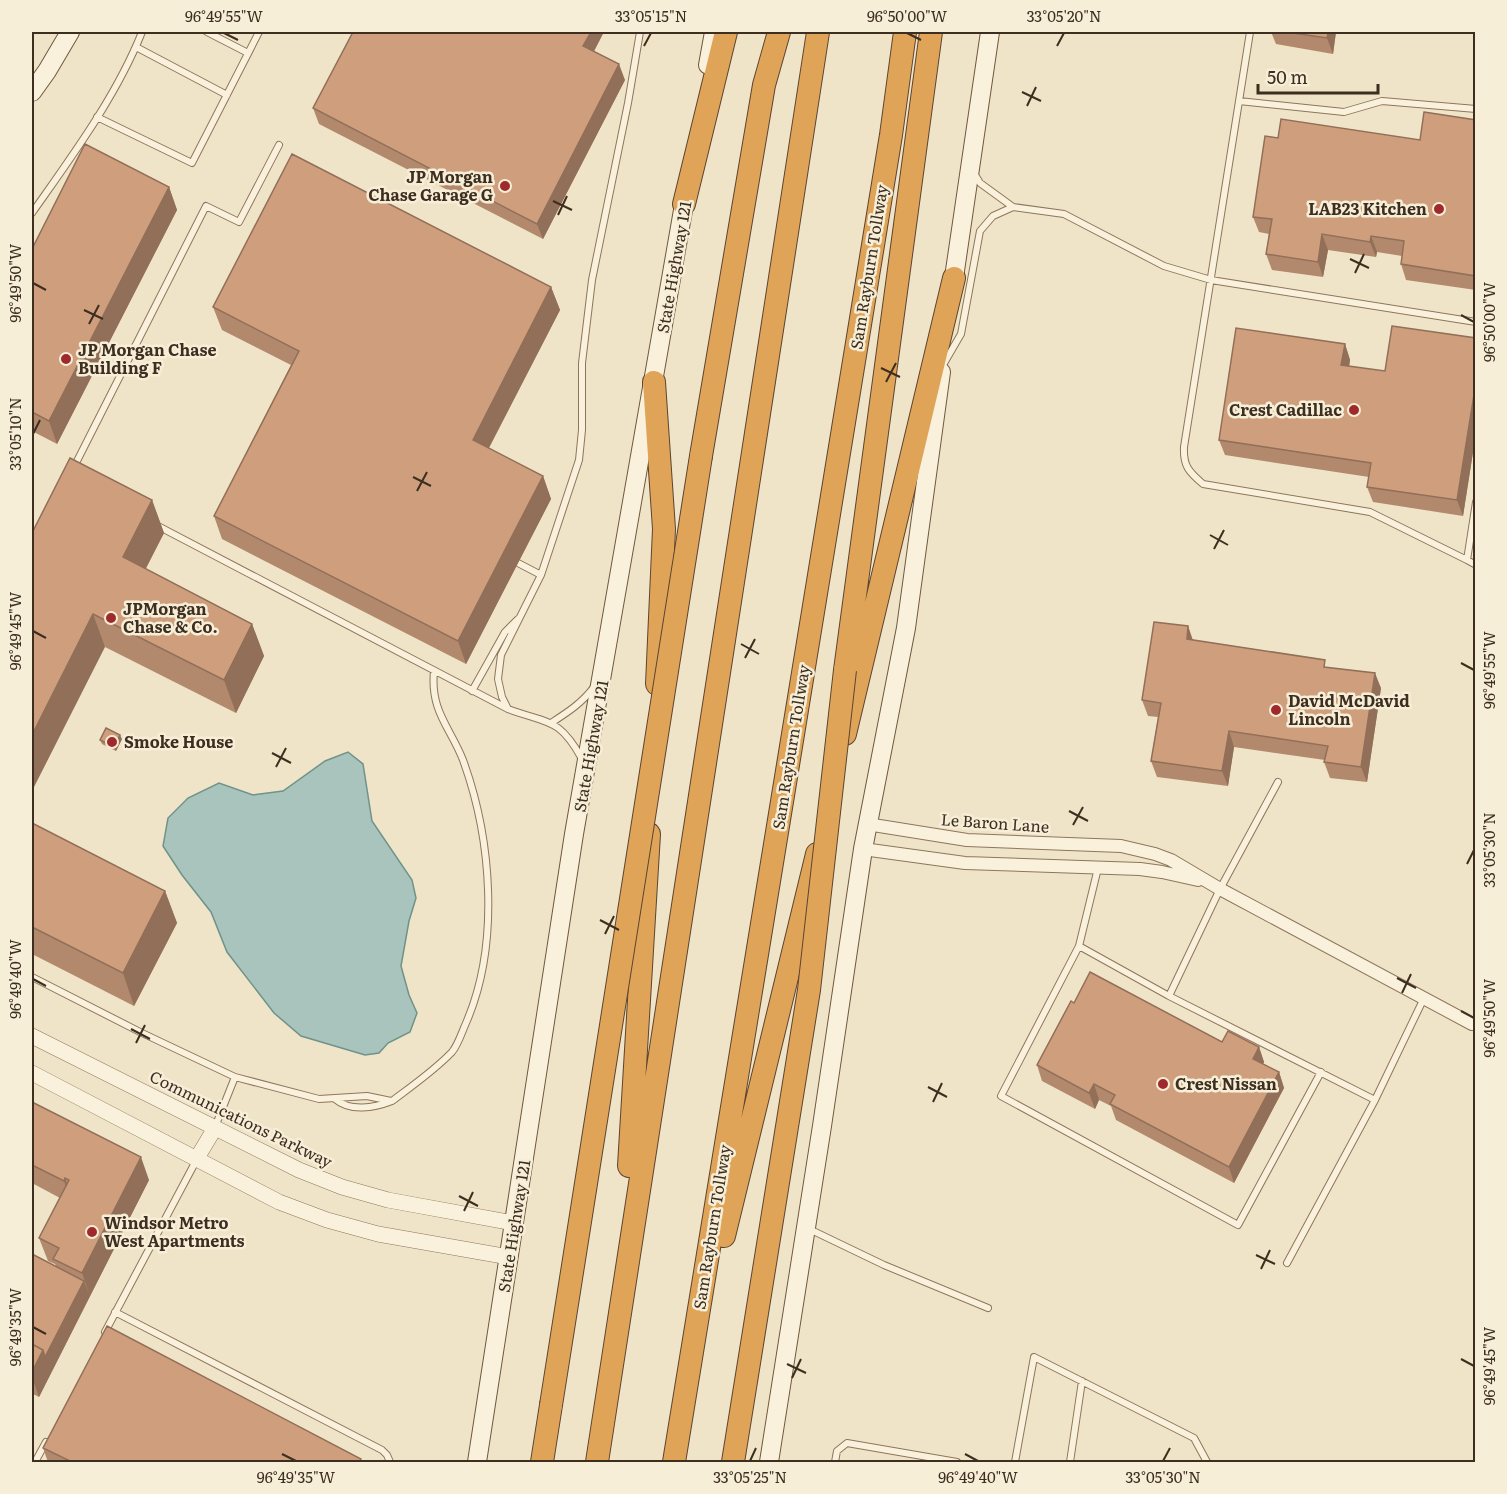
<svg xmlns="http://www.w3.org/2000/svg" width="1507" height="1494" font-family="Literata,serif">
  <rect width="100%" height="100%" fill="#f0e4c8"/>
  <path fill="#a9c4bc" stroke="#6f938a" stroke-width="1.5" d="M348,752L363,764L372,821L412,880L416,898L409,921L401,966L409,995L417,1013L410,1032L388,1043L379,1053L365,1055L301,1036L274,1013L227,952L211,912L182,875L163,846L168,818L188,798L219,783L253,795L283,791L325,761Z"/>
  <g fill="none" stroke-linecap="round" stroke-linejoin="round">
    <defs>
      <path id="service" d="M207,32L248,53
        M1250,32L1184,447C1183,466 1189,472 1203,484L1370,512L1467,560
        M136,47L227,95
        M1239,101L1344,112L1382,101L1476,109
        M97,117L192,163L259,32
        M974,173L980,183L1013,207L1064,214L1164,266L1211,280L1476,322
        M32,213C72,156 116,97 142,32
        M943,365L961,334L980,231L993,216L1013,207
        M74,467L206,206L239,222L279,145
        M1476,502L1467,560L1476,565
        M156,525L508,709C548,724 559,717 582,759
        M518,563L541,575
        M472,691L505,632L518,619
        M508,709L502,697L498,679L501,655L541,575L579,460L582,430V363L592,280L628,103L640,32
        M551,723C568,712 582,703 594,687
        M1098,868L1079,946L1001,1096L1238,1225L1321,1072
        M1079,946L1169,996L1375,1100
        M32,977L142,1033L235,1077L215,1127
        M1169,996L1220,889L1278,782
        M235,1077L319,1099L367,1096L391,1101
        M335,1099C350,1112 374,1108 392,1101C412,1086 435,1070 452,1052C458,1045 462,1032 466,1023C500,945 492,840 463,760C450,727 430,711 434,671
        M807,1228L884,1265L988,1308
        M1287,1263L1375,1100L1424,998
        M115,1312L382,1450L387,1455L390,1462
        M105,1332L197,1159
        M35,1462L46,1442
        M835,1462L837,1451L847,1443L957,1462
        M1015,1462L1034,1357L1194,1438L1207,1462
        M1070,1462L1082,1381"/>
      <path id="minor" d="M867,824L967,840L1121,846L1155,854L1171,860L1220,889L1472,1024
        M863,849L965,863L1140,869L1162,872L1198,880"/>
      <path id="tertiary" d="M32,1036L299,1170L342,1187L388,1200L514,1223
        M32,1073L279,1202L327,1220L378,1234L509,1257
        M197,1158L215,1128"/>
      <path id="secondary" d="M708,65L714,32
        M32,92L47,71L70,32
        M952,291L990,32
        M477,1462L574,834L686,193
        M769,1462L822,1126L863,849L906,628L941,372"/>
      <path id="motorway" d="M684,204L726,32
        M654,382L664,529L657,684
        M701,456L764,85L779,32
        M845,670L931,32
        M845,734L954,278
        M629,1166L649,834
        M724,1236L817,854
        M542,1462L551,1405
        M597,1462L818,32
        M674,1462L891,135L905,32"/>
    </defs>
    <use href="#service" stroke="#8d765c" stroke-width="8"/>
    <use href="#minor" stroke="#8d765c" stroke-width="14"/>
    <use href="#tertiary" stroke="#8d765c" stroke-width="16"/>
    <use href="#secondary" stroke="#6f573f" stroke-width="20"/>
    <use href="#motorway" stroke="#5b4430" stroke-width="24"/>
    <use href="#service" stroke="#faf1dc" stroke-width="6"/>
    <use href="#minor" stroke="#faf1dc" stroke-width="12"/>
    <use href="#tertiary" stroke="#faf1dc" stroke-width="15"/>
    <use href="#secondary" stroke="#faf1dc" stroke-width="18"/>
    <use href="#motorway" stroke="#e0a458" stroke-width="22"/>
    <defs>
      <path id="motorway-bridge" d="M551,1405L701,456
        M733,1462L809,990L845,670"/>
    </defs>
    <use href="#motorway-bridge" stroke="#5b4430" stroke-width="24" stroke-linecap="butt"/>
    <use href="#motorway-bridge" stroke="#e0a458" stroke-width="22"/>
  </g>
  <path fill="#b2896c" d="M1271,32H1336L1333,54L1276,44Z
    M594,51L625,80L543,239L319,124L313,108Z
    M1476,120V290L1406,280L1401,264L1402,256L1377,252L1376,257L1328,250L1323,277L1272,270L1266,254L1269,234L1259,232L1253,217L1278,138L1420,140Z
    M169,187L177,210L57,444L32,431V249Z
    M551,287L560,310L489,448L543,476L551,499L466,664L222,539L214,516L291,365L222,330L213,307Z
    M1476,338V433L1463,516L1373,502L1367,487L1369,477L1225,455L1219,440L1345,344L1350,360L1349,366L1385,371Z
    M152,500L164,533L145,569L252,624L264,656L236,713L105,647L32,533Z
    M1188,626L1193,640L1328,668L1381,688L1367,782L1330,778L1324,762L1325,760L1234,747L1228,786L1157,777L1151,761L1158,717L1148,716L1142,700Z
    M122,739L116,751L102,744L100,740Z
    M32,823L165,891L177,923L134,1006L32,954Z
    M1074,1003L1222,1042L1259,1047L1264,1062L1263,1064L1279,1072L1284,1088L1234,1183L1116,1120L1111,1106L1099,1100L1095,1109L1042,1081L1037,1065Z
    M32,1102L149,1180L39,1397L33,1394L32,1397V1254L56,1266L55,1264L48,1261L39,1238L60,1198L32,1183Z
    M43,1448L362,1462H48Z"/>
  <path fill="#916f58" d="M591,32H604L589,61L583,46Z
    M1328,32H1336L1333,54L1327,38Z
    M619,64L625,80L543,239L537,224Z
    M169,187L177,210L57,444L49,421Z
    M1322,234L1328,250L1323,277L1318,262Z
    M1371,236L1377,252L1376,257L1370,242Z
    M551,287L560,310L481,463L473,440Z
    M1345,344L1350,360L1347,380L1341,365Z
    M1476,382V433L1463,516L1457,500Z
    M543,476L551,499L466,664L458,641Z
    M152,500L164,533L135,590L123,557Z
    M93,614L105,647L32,791V735Z
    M252,624L264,656L236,713L224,680Z
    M1188,626L1193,642L1187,639Z
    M1375,673L1381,688L1367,782L1361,767Z
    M1229,731L1234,747L1228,786L1222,771Z
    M120,735L122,739L116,751L114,747Z
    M165,891L177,923L134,1006L123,973Z
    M1259,1047L1264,1062L1258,1074L1253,1059Z
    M1279,1072L1284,1088L1234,1183L1229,1167Z
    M1094,1084L1099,1100L1095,1109L1089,1093Z
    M141,1157L149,1180L90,1296L82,1273Z
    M65,1178L73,1201L72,1204L64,1181Z
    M84,1281L90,1296L39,1397L32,1377V1372L43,1350Z"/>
  <path fill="#cf9f7d" stroke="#916f58" stroke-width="1.5" d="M353,32H591L583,46L619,64L537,224L313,108Z
    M1286,32H1328L1327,38Z
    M1424,112L1476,120V276L1401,264L1404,241L1371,236L1370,242L1322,234L1318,262L1266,254L1272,219L1253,217L1265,136L1278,138L1281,119L1420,140Z
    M85,144L169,187L49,421L32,412V249Z
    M292,154L551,287L473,440L543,476L458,641L214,516L299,351L213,307Z
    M1392,326L1476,338V382L1457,500L1367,487L1371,463L1219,440L1236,328L1345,344L1341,365L1385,371Z
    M70,458L152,500L123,557L252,624L224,680L93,614L32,735V533Z
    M1154,622L1188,626L1187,639L1325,660L1324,667L1375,673L1361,767L1324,762L1328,746L1229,731L1222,771L1151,761L1161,703L1142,700Z
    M106,728L120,735L114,747L100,740Z
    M32,823L165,891L123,973L32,927Z
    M1090,972L1222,1042L1228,1031L1259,1047L1253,1059L1279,1072L1229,1167L1110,1104L1115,1095L1094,1084L1089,1093L1037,1065L1071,1001L1074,1003Z
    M32,1102L141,1157L82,1273L53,1259L59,1248L39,1238L69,1180L65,1178L64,1181L32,1165Z
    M32,1254L84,1281L45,1357L43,1350L32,1344Z
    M107,1326L361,1459L359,1462H72L43,1448Z
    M32,1344L43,1350L32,1372Z"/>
  <path fill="none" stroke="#3d2e20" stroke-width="2" d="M224,33L238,40M907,33L921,40M644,46L651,33M1057,46L1064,33M1022,92L1041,101M1027,106L1036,87M553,201L572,210M558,215L567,196M1350,259L1369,268M1355,273L1364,254M33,283L46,290M84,310L103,319M1461,315L1474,322M89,324L99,305M881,368L900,377M886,382L896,363M33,434L40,420M413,477L431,486M417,491L427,472M1210,535L1228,545M1214,549L1224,530M33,631L46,638M741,644L759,654M745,658L755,639M1461,663L1474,670M272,753L291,763M276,767L286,748M1069,811L1088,821M1073,825L1083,807M1467,864L1474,850M600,920L619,930M605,934L614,916M1397,978L1416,988M33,979L46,986M1402,993L1411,974M1461,1011L1474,1018M131,1029L150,1039M136,1043L145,1025M928,1087L947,1097M933,1102L942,1083M459,1196L478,1206M464,1211L473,1192M1256,1255L1275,1264M1261,1269L1270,1250M33,1327L46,1334M1461,1359L1474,1366M787,1364L806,1373M792,1378L801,1359M282,1454L296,1461M965,1454L978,1461M750,1461L756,1448M1163,1461L1170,1448"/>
  <g fill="#9e2a2b" stroke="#f7eed8" stroke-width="2">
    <circle cx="505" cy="186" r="6"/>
    <circle cx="1439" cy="209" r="6"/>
    <circle cx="66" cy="359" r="6"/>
    <circle cx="1354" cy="410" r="6"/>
    <circle cx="111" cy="618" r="6"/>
    <circle cx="1276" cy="710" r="6"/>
    <circle cx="112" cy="742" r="6"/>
    <circle cx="1163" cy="1084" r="6"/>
    <circle cx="92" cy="1232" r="6"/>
  </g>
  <g text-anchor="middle" stroke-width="5" stroke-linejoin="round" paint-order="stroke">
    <g font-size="16" font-weight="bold" fill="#3d2e20" stroke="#f7eed8" text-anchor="start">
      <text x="493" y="183" text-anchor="end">JP Morgan<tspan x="493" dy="18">Chase Garage G</tspan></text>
      <text x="1427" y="215" text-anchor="end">LAB23 Kitchen</text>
      <text x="78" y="356">JP Morgan Chase<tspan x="78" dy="18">Building F</tspan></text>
      <text x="1342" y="416" text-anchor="end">Crest Cadillac</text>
      <text x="123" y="615">JPMorgan<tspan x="123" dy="18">Chase &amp; Co.</tspan></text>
      <text x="1288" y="707">David McDavid<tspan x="1288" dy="18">Lincoln</tspan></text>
      <text x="124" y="748">Smoke House</text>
      <text x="1175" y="1090">Crest Nissan</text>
      <text x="104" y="1229">Windsor Metro<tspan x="104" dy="18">West Apartments</tspan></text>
    </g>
    <g font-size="16" fill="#3d2e20" stroke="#f7eed8">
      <text transform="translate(674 267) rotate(-80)" y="6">State Highway 121</text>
      <text transform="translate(869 267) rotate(-81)" y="6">Sam Rayburn Tollway</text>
      <text transform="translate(591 746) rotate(-80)" y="6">State Highway 121</text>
      <text transform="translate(791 747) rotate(-81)" y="6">Sam Rayburn Tollway</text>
      <text transform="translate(995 823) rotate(4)" y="6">Le Baron Lane</text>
      <text transform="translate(241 1119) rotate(26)" y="6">Communications Parkway</text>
      <text transform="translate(514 1226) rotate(-81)" y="6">State Highway 121</text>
      <text transform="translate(712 1227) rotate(-81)" y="6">Sam Rayburn Tollway</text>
    </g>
  </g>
  <rect width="1507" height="1494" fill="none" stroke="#f7eed8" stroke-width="66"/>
  <path d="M1258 84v9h120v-9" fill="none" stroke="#3d2e20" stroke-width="3"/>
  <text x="1267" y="84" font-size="18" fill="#3d2e20" stroke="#f7eed8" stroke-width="4.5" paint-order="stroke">50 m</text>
  <rect x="33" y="33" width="1441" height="1428" fill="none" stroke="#3d2e20" stroke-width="2"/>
  <g font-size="15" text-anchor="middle" fill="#3d2e20">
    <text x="224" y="22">96°49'55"W</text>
    <text x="651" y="22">33°05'15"N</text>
    <text x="907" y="22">96°50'00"W</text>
    <text x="1064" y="22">33°05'20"N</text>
    <text transform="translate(16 283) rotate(-90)" y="5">96°49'50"W</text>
    <text transform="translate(1490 322) rotate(-90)" y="5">96°50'00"W</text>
    <text transform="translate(16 434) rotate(-90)" y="5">33°05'10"N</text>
    <text transform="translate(16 631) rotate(-90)" y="5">96°49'45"W</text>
    <text transform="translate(1490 670) rotate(-90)" y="5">96°49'55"W</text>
    <text transform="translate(1490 850) rotate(-90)" y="5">33°05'30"N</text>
    <text transform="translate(16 979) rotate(-90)" y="5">96°49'40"W</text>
    <text transform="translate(1490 1018) rotate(-90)" y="5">96°49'50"W</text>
    <text transform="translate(16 1327) rotate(-90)" y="5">96°49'35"W</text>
    <text transform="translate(1490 1366) rotate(-90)" y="5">96°49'45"W</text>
    <text x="296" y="1483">96°49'35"W</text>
    <text x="750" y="1483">33°05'25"N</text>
    <text x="978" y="1483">96°49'40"W</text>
    <text x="1163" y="1483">33°05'30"N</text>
  </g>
</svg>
